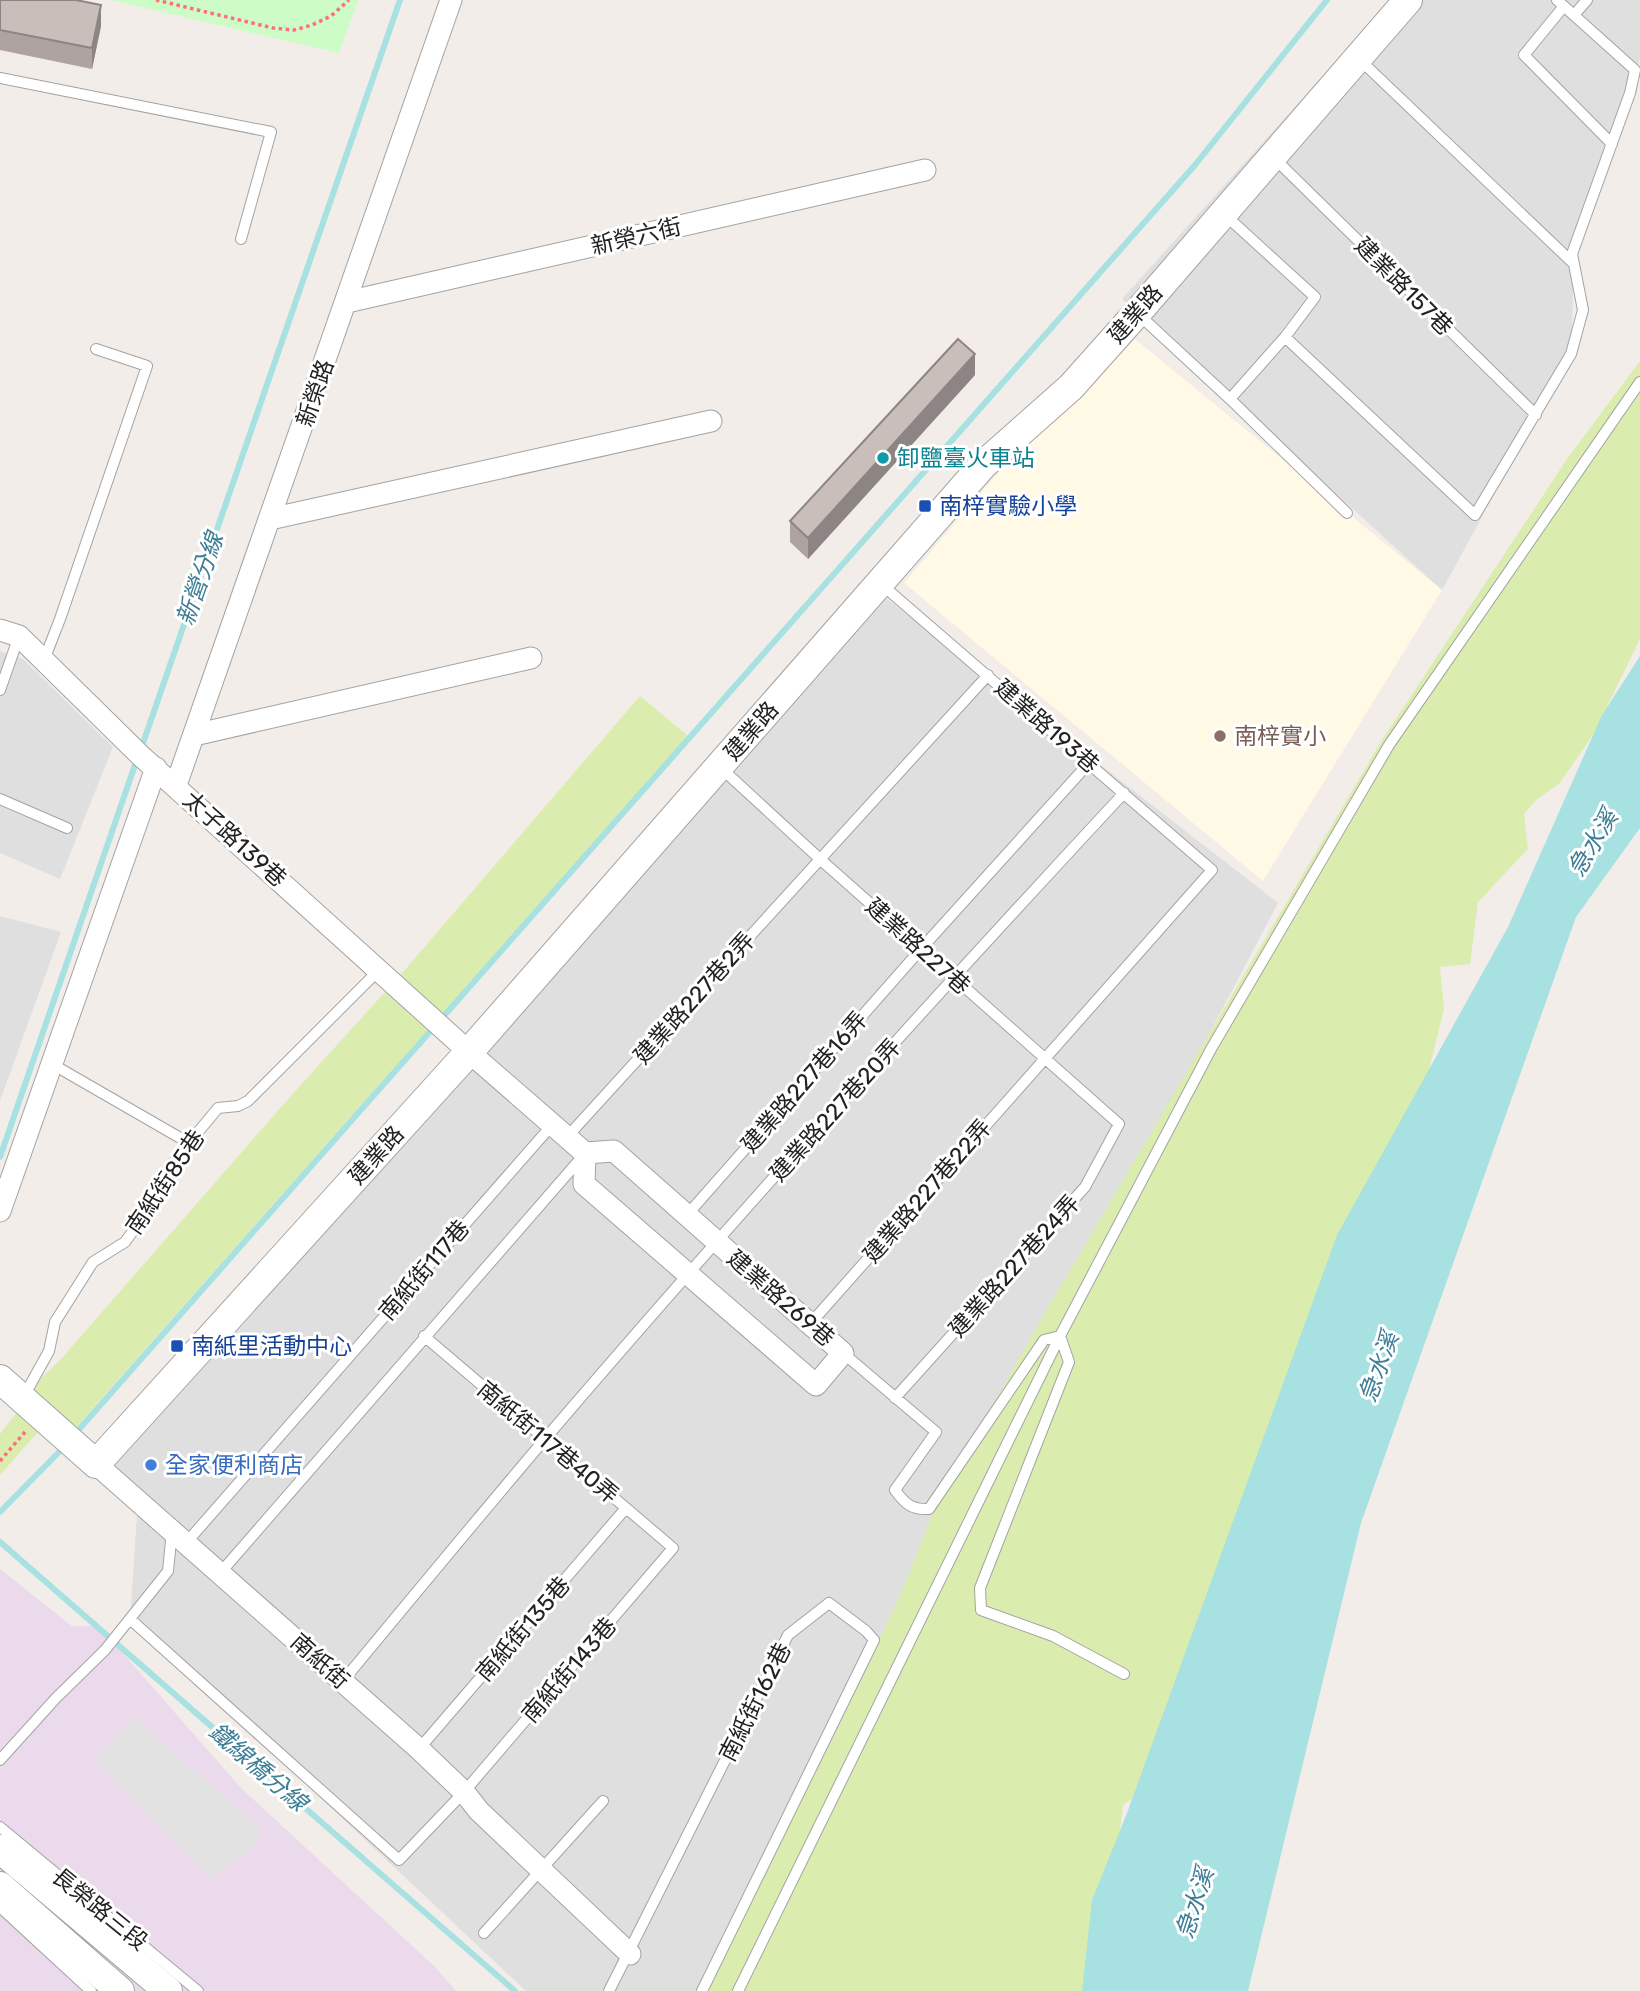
<svg xmlns="http://www.w3.org/2000/svg" width="1640" height="1991" font-family="Rubik,'Noto Sans TC',sans-serif">
  <rect width="100%" height="100%" fill="#f2ede8"/>
  <path fill="#e0dfdf" d="M1391,0H1640V59L1574,264L1571,354L1442,590L1122,299Z
    M869,585L1278,903L706,1991H526L130,1619L138,1501L96,1464Z
    M0,651L23,659L113,747L60,879L0,853Z
    M0,916L61,932L0,1101Z"/>
  <path fill="#ebdaec" d="M0,1569L72,1626H99L240,1787L434,1966L456,1991H0Z"/>
  <path fill="#fff9e5" d="M1135,339L1442,590L1263,881L904,583L998,473L1081,396Z"/>
  <path fill="#dbedae" d="M1640,361V639L1593,735L1559,784L1536,800L1524,814L1528,849L1478,902L1470,964L1440,967L1444,1009L1390,1228L1180,1765L1123,1805L1101,1991H696L830,1745L905,1584L935,1507L1042,1318L1382,740L1567,459Z
    M640,696L688,736L71,1433L29,1390L61,1359L289,1098L403,972Z
    M17,1412L38,1432L0,1475V1434Z"/>
  <path fill="#cefcc6" d="M110,0H358L339,53Z"/>
  <path fill="#e2e2e2" d="M133,1717L260,1828L254,1847L210,1877L95,1761Z"/>
  <path fill="#a8e1e1" d="M1640,656V828L1576,917L1361,1523L1248,1991H1082L1092,1900L1127,1813L1337,1235L1508,927L1602,715Z"/>
  <g fill="none" stroke-linecap="round" stroke-linejoin="round">
    <path stroke="#a8e1e1" stroke-width="6" d="M141,749L400,0
      M0,1157L137,759
      M74,1435L1195,165L1327,0
      M0,1512L65,1446
      M0,1542L515,1991"/>
    <defs>
      <path id="service" d="M1564,6L1524,55L1612,144
        M1574,15L1587,0
        M1358,58L1574,264
        M0,78L271,132L241,239
        M1274,158L1536,415
        M1137,313L1230,399L1285,337L1315,297L1224,214
        M1285,337L1475,515L1571,354L1583,310L1572,254L1630,93L1635,70L1557,0
        M1230,399L1347,513
        M44,660L60,619L147,366L96,349
        M0,690L19,636
        M721,768L821,860L1119,1124L1085,1187L895,1398
        M0,799L67,828
        M52,1064L189,1143
        M567,1137L988,675
        M687,1215L921,949L1089,763
        M810,1324L1212,870L881,584
        M843,1353L936,1432L895,1490C905,1504 912,1510 929,1509L1044,1340L1060,1336L1069,1362L980,1588L981,1610L1053,1636L1124,1674
        M24,1396L49,1351L55,1322L93,1262L125,1242L144,1216L156,1187L179,1155L218,1108L238,1106L248,1101L379,970
        M186,1543L552,1125
        M221,1572L582,1157
        M130,1619L399,1860L464,1792L673,1548L424,1336
        M343,1681C410,1600 477,1519 545,1439C733,1219 927,1005 1124,793
        M419,1749L626,1508
        M0,1760L56,1698L105,1650L168,1571L172,1531
        M0,1827L198,1991
        M0,1907L91,1991
        M484,1933L603,1801
        M609,1991L788,1635L829,1603L866,1631L874,1640L702,1991
        M738,1991L1060,1336L1211,1049L1389,745L1640,382"/>
      <path id="minor" d="M347,302L925,170
        M270,519L711,421
        M0,630L19,636L141,756L469,1052L585,1153L614,1151L843,1353L816,1385L584,1184L585,1153
        M194,735L531,658
        M176,785L451,0
        M0,1211L156,768
        M96,1464L419,1749L464,1792L479,1811L630,1954"/>
      <path id="tertiary" d="M0,1379L96,1464L469,1052L983,465L1071,387L1137,313L1408,0
        M0,1849L168,1991
        M0,1886L120,1991"/>
    </defs>
    <use href="#service" stroke="#a3a3a3" stroke-width="12"/>
    <use href="#minor" stroke="#a3a3a3" stroke-width="23"/>
    <use href="#tertiary" stroke="#a3a3a3" stroke-width="30"/>
    <path stroke="#ff6d7f" stroke-width="3.5" stroke-dasharray="3.5 3.5" stroke-linecap="butt" d="M156,0L273,28L294,30L312,25L331,16L349,0
      M0,1461L25,1432"/>
    <use href="#service" stroke="#fff" stroke-width="10"/>
    <use href="#minor" stroke="#fff" stroke-width="21"/>
    <use href="#tertiary" stroke="#fff" stroke-width="28"/>
  </g>
  <path fill="#aea3a1" d="M0,0L101,26L92,69L0,50Z
    M975,375L808,559L790,542V521Z"/>
  <path fill="#8d8583" d="M101,5V26L92,69V48Z
    M975,354V375L808,559V538Z"/>
  <path fill="#cabebb" stroke="#8d8583" stroke-width="2" d="M0,0H76L101,5L92,48L0,30Z
    M958,339L975,354L808,538L790,521Z"/>
  <circle fill="#0f9aa8" stroke="#fff" stroke-width="2.5" cx="883" cy="458" r="7"/>
  <g fill="#1a4fb4" stroke="#fff" stroke-width="2.5">
    <rect x="918" y="499" width="14" height="14" rx="3.5"/>
    <rect x="170" y="1339" width="14" height="14" rx="3.5"/>
  </g>
  <circle fill="#8d6e63" stroke="#fff" stroke-width="2.5" cx="1220" cy="736" r="7"/>
  <circle fill="#3f7fe0" stroke="#fff" stroke-width="2.5" cx="151" cy="1465" r="7"/>
  <g text-anchor="middle" stroke-width="6" stroke-linejoin="round" paint-order="stroke">
    <g font-size="23" fill="#222" stroke="#fff">
      <text transform="translate(636 236) rotate(-13)" y="8">新榮六街</text>
      <text transform="translate(1404 286) rotate(45)" y="8">建業路157巷</text>
      <text transform="translate(1135 314) rotate(-49)" y="8">建業路</text>
      <text transform="translate(315 393) rotate(-71)" y="8">新榮路</text>
      <text transform="translate(1047 726) rotate(41)" y="8">建業路193巷</text>
      <text transform="translate(751 731) rotate(-49)" y="8">建業路</text>
      <text transform="translate(235 839) rotate(42)" y="8">太子路139巷</text>
      <text transform="translate(918 946) rotate(42)" y="8">建業路227巷</text>
      <text transform="translate(694 998) rotate(-48)" y="8">建業路227巷2弄</text>
      <text transform="translate(804 1082) rotate(-49)" y="8">建業路227巷16弄</text>
      <text transform="translate(835 1110) rotate(-48)" y="8">建業路227巷20弄</text>
      <text transform="translate(376 1155) rotate(-48)" y="8">建業路</text>
      <text transform="translate(165 1182) rotate(-56)" y="8">南紙街85巷</text>
      <text transform="translate(927 1191) rotate(-49)" y="8">建業路227巷22弄</text>
      <text transform="translate(1014 1266) rotate(-48)" y="8">建業路227巷24弄</text>
      <text transform="translate(424 1270) rotate(-49)" y="8">南紙街117巷</text>
      <text transform="translate(781 1298) rotate(41)" y="8">建業路269巷</text>
      <text transform="translate(548 1442) rotate(40)" y="8">南紙街117巷40弄</text>
      <text transform="translate(523 1629) rotate(-49)" y="8">南紙街135巷</text>
      <text transform="translate(320 1661) rotate(42)" y="8">南紙街</text>
      <text transform="translate(569 1670) rotate(-49)" y="8">南紙街143巷</text>
      <text transform="translate(755 1702) rotate(-63)" y="8">南紙街162巷</text>
      <text transform="translate(100 1909) rotate(39)" y="8">長榮路三段</text>
    </g>
    <g font-size="23" fill="#0d838f" stroke="#fff" text-anchor="start">
      <text x="897" y="466">卸鹽臺火車站</text>
    </g>
    <g font-size="23" fill="#164399" stroke="#fff" text-anchor="start">
      <text x="939" y="514">南梓實驗小學</text>
      <text x="191" y="1354">南紙里活動中心</text>
    </g>
    <g font-size="23" fill="#785e54" stroke="#fff" text-anchor="start">
      <text x="1234" y="744">南梓實小</text>
    </g>
    <g font-size="23" fill="#366cbe" stroke="#fff" text-anchor="start">
      <text x="165" y="1473">全家便利商店</text>
    </g>
    <g font-size="24" font-style="italic" fill="#3e7e96" stroke="#fff">
      <text transform="translate(200 579) rotate(-71)" y="8">新營分線</text>
      <text transform="translate(1593 843) rotate(-59)" y="8">急水溪</text>
      <text transform="translate(1379 1367) rotate(-70)" y="8">急水溪</text>
      <text transform="translate(258 1767) rotate(41)" y="8">鐵線橋分線</text>
      <text transform="translate(1195 1903) rotate(-72)" y="8">急水溪</text>
    </g>
  </g>
</svg>
